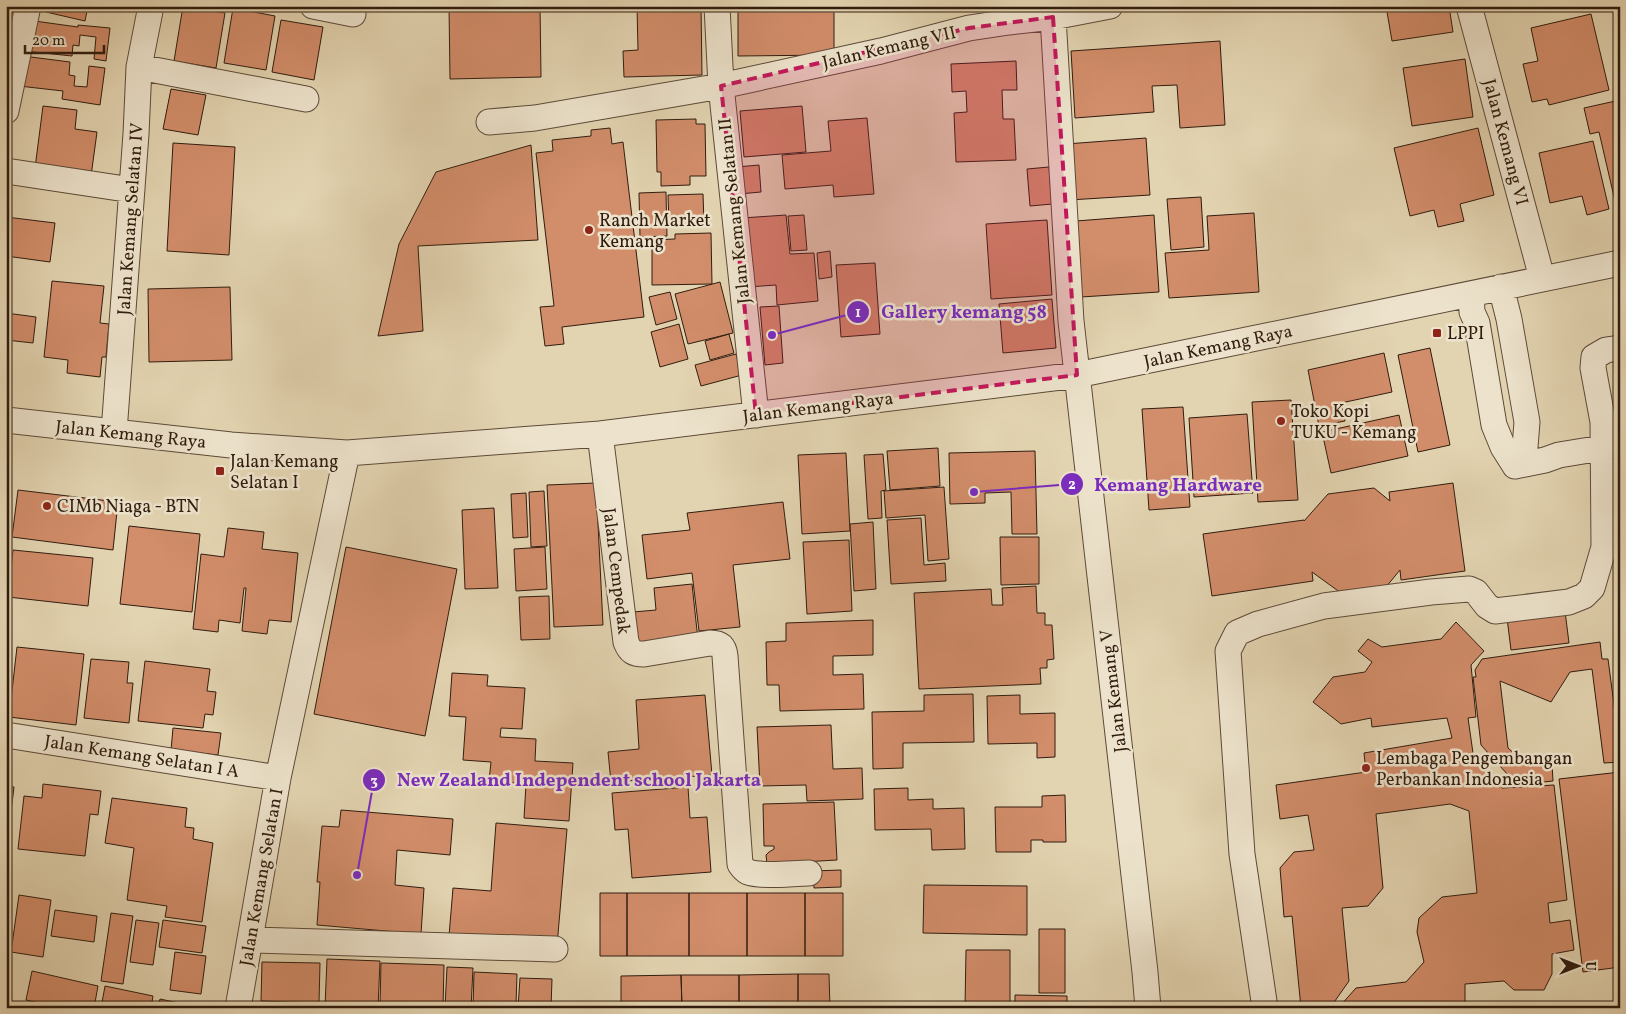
<svg xmlns="http://www.w3.org/2000/svg" width="1626" height="1014" font-family="Vollkorn,serif">
  <rect width="100%" height="100%" fill="#e3d4b1"/>
  <filter id="stains"><feTurbulence type="fractalNoise" baseFrequency=".004" numOctaves="4"/><feColorMatrix values="0 0 0 0 .2 0 0 0 0 .09 0 0 0 0 .02 0 0 0 .5 -.17"/></filter>
  <radialGradient id="worn" r=".72"><stop offset=".6" stop-color="#630" stop-opacity="0"/><stop offset="1" stop-color="#630" stop-opacity=".3"/></radialGradient>
  <path fill="#d28d6a" stroke="#301c0f" d="M6,6H24L6,82Z
    M47,6H88L85,21L46,12Z
    M89,6H111V11Z
    M183,6L225,13L216,68L174,61Z
    M449,6H540L541,77L450,79Z
    M587,6H621V8L587,9Z
    M637,6H701L702,75L624,77L623,51L638,50Z
    M738,6H834V55L738,56Z
    M1386,6H1449L1453,32L1392,41Z
    M233,8L275,16L266,70L224,63Z
    M1591,14L1609,90L1549,105L1547,99L1532,102L1523,64L1538,61L1531,28Z
    M27,20L78,27V25L110,28L106,61L94,59L96,37L80,35L79,46L73,45L72,56L24,51Z
    M281,20L323,27L314,80L272,72Z
    M1220,41L1225,125L1180,128L1177,85L1152,86L1154,112L1075,118L1071,51Z
    M23,56L70,62L69,75L75,76L74,86L87,87L89,66L105,68L100,105L62,99L63,91L19,86Z
    M1465,59L1473,117L1412,126L1403,68Z
    M1016,61L1017,90H1002L1003,119H1014L1016,160L956,162L954,113L967,112L966,91L952,92L951,64Z
    M171,89L206,95L198,135L163,129Z
    M1620,100V200L1615,201L1599,132L1590,134L1584,108Z
    M43,106L77,110L75,129L97,132L91,176L35,168Z
    M802,106L806,152L744,157L740,111Z
    M867,118L874,194L834,197L833,185L785,189L782,155L831,151L828,121Z
    M696,119V124H705L706,176H690V185L661,186V172H657L656,120Z
    M610,128L612,144L623,142L644,317L562,327L564,344L545,346L540,307L554,306L536,153L553,151L552,140L591,136V130Z
    M1478,128L1494,195L1460,204L1464,221L1438,227L1434,210L1410,216L1394,148Z
    M1146,138L1150,195L1069,200L1066,144Z
    M1593,141L1609,209L1587,215L1582,196L1550,203L1539,153Z
    M173,143L235,147L229,255L167,251Z
    M531,145L538,240L418,246L423,331L378,336L399,244L436,172Z
    M759,165L761,192L739,194L737,167Z
    M1049,167L1052,204L1030,206L1027,169Z
    M666,192L667,236L640,237L639,193Z
    M703,194L704,224L669,225L668,195Z
    M1201,197L1204,247L1171,250L1167,199Z
    M1254,213L1259,292L1169,298L1165,253L1209,250L1207,216Z
    M786,215L790,254L814,253L818,301L777,305L776,285L748,287L742,218Z
    M804,215L807,250L791,251L788,216Z
    M1154,215L1159,292L1081,297L1076,221Z
    M6,217L55,223L50,262L6,256Z
    M1047,220L1052,295L991,299L986,224Z
    M711,233L712,284L652,285V240L675,239V234Z
    M830,251L832,277L819,279L817,253Z
    M875,263L880,334L841,337L836,265Z
    M52,281L104,286L100,323L109,324L106,357H102L100,377L67,373L68,360L44,357Z
    M720,282L733,333L688,344L675,294Z
    M230,287L232,360L149,362L148,289Z
    M670,292L677,319L656,325L649,297Z
    M1052,299L1056,348L1003,353L999,304Z
    M779,306L783,363L765,365L760,307Z
    M6,313L36,317L33,343L6,340Z
    M679,324L688,359L660,367L651,332Z
    M729,334L734,353L710,360L705,341Z
    M1430,348L1450,445L1418,452L1398,355Z
    M1384,353L1392,392L1341,403L1345,421L1319,426L1308,370Z
    M736,354L742,375L701,386L695,365Z
    M1291,400L1298,500L1258,502L1252,402Z
    M1183,407L1190,507L1149,510L1142,409Z
    M1247,414L1253,493L1194,497L1189,418Z
    M1399,415L1408,456L1331,473L1322,432Z
    M938,448L940,486L890,490L887,451Z
    M1035,451L1037,534H1012L1011,492L985,493V503L950,504L949,453Z
    M846,453L850,531L802,534L798,455Z
    M883,454L886,490L881,491L882,518L868,519L864,455Z
    M596,483L603,625L554,627L547,485Z
    M1453,483L1465,571L1401,580L1400,570L1386,587L1341,593L1312,572L1313,581L1212,596L1203,534L1304,520V521L1328,494L1374,488L1390,501L1389,492Z
    M944,487L949,559L928,561L925,515L886,518L884,491Z
    M18,490L118,502L113,550L12,537Z
    M544,491L547,546L531,547L529,492Z
    M526,493L528,537L513,538L511,494Z
    M783,502L790,559L733,565L740,627L699,631L692,573L647,579L642,535L690,530L687,513Z
    M494,508L498,588L465,589L462,510Z
    M921,518L924,565L945,563L946,581L891,584L887,520Z
    M873,522L876,589L854,591L850,524Z
    M129,526L200,534L192,612L120,604Z
    M228,528L264,532L262,549L298,553L291,622L269,620L267,634L242,631L246,588H244L240,623L219,620L218,632L193,629L201,554L224,557Z
    M1000,537H1039V584L1001,585Z
    M849,540L852,611L807,614L803,542Z
    M346,547L457,569L425,736L314,714Z
    M545,547L547,589L516,591L514,549Z
    M13,550L93,558L88,606L8,597Z
    M692,584L698,640L637,647L633,612L656,610L654,588Z
    M1036,586L1037,613H1045V625H1052L1054,659L1047,660V668H1040L1041,684L919,689L914,593L991,589L992,605H1003L1002,588Z
    M549,596L550,639L521,640L519,597Z
    M1565,611L1569,643L1511,650L1507,618Z
    M873,620V655L833,656V675L863,674L864,709L780,711L779,685H767L766,642L786,641V623Z
    M1456,622L1484,651L1471,665L1476,717L1468,718L1474,760L1502,788L1554,785L1567,900L1548,903L1550,923L1570,920L1574,950L1552,954V974L1544,990H1514L1504,981L1465,984V1008H1340V1006L1356,988L1406,982L1424,962L1417,932L1419,918L1442,897L1477,893L1469,811L1450,804L1376,814L1383,888L1368,906L1342,908L1349,981L1330,1008H1301L1292,916L1284,917L1280,868L1294,852L1314,850L1308,815L1280,819L1276,785L1366,772L1364,753L1452,738L1447,718L1372,727L1371,718L1341,724L1313,702L1333,677L1365,672L1372,662L1358,651L1368,639L1382,647L1441,639Z
    M1600,642L1602,659H1608L1620,750V762L1604,763L1592,669L1570,672L1551,702L1500,681L1508,748L1528,766L1552,764L1553,781L1517,785L1481,745L1473,677H1476L1475,670L1482,659Z
    M17,647L84,654L76,725L9,717Z
    M91,659L129,662L127,683H133L129,723L84,718Z
    M145,661L210,669L207,691L216,692L213,715L205,714L203,728L138,721Z
    M452,673L488,675L487,686L525,688L522,729L501,728L500,737L536,739L535,761L573,763L569,821L524,818L526,784L489,781L491,762L463,760L466,717L449,716Z
    M973,694L974,742L903,743V768L873,769L872,712L924,711V695Z
    M705,695L712,775L611,782L608,752L639,749L636,700Z
    M1020,695V714L1055,713V757L1037,758V743L988,744L987,696Z
    M831,725L833,769L862,768L863,799L807,801L806,785L760,786L757,727Z
    M173,728L221,733L218,755L171,750Z
    M1620,772V967L1583,972L1559,779Z
    M43,784L101,791L98,815L90,814L85,856L18,849L24,796L42,798Z
    M6,786L14,787L8,837H6Z
    M688,787L690,818L707,817L711,872L632,878L628,829L615,830L612,793Z
    M908,788V800L933,799V809L964,808L965,849L932,850L931,829L875,830L874,789Z
    M1065,795L1066,842H1043V840H1031V852H996L995,807H1042V796Z
    M112,798L187,808L185,827L194,828L193,839L213,843L202,922L165,917L167,906L127,900L134,848L105,843Z
    M834,802L837,860L767,864L766,855L769,852L774,849V846H764L763,804Z
    M341,810L453,819L450,855L397,850L395,885L424,888L421,934L317,925L320,882H317L322,826L339,827Z
    M496,823L567,829L557,946L449,936L453,888L491,891Z
    M841,870V887L814,888L813,871Z
    M924,885L1027,886V935L923,933Z
    M600,893H627V956H600Z
    M627,893H689V956H627Z
    M689,893H747V956H689Z
    M747,893H805V956H747Z
    M805,893H843V956H805Z
    M19,895L51,900L43,957L11,952Z
    M55,910L97,916L94,942L51,936Z
    M111,913L133,916L123,984L101,981Z
    M136,920L159,923L153,965L130,962Z
    M163,920L206,926L202,953L159,947Z
    M1039,929H1065V993H1039Z
    M966,950H1010V1008H965Z
    M175,952L206,956L201,994L170,990Z
    M327,959L380,961L378,1008L325,1007Z
    M262,962L320,963L319,1003L261,1001Z
    M381,963L444,965L443,1008L380,1006Z
    M447,967L473,968L471,1008H445Z
    M32,971L98,986L94,1008H60L26,1000Z
    M474,972L517,974L516,1005H490V1008H473Z
    M798,974H829L830,1008H798Z
    M798,974V1008H739V975Z
    M681,975L682,1008H621V976Z
    M681,975H739V1008H682Z
    M520,978L552,979L551,1008H518Z
    M105,986L153,996L151,1008H101Z
    M1015,995L1067,996V1008H1015Z
    M160,999L202,1008H158Z"/>
  <g fill="none" stroke-linecap="round" stroke-linejoin="round">
    <defs>
      <path id="minor" d="M313,6L353,14
        M717,6L721,86L756,415
        M1469,6L1542,278
        M1053,17L1071,321L1145,972L1148,1008
        M139,67L306,99
        M6,111L28,6
        M489,122L535,118L721,86L881,51L969,28L1009,22L1053,17L1110,6
        M6,171L132,190
        M1501,287L1509,319L1527,422L1525,447L1515,466
        M1471,294L1472,312L1477,323L1494,425L1503,447L1515,466
        M6,420L231,445L347,453L600,434L1077,375L1620,263
        M114,432L136,134L139,67L151,6
        M600,434L626,642C630,652 634,654 644,654L710,643C720,643 724,646 725,656L740,864C742,867 744,870 748,872C762,877 793,873 809,873
        M1515,466L1545,460L1559,455L1620,445
        M6,735L278,778
        M251,940L555,949
        M238,1008L278,778L347,453
        M1265,1008L1242,854L1228,651L1237,633L1258,624L1324,606L1431,592L1469,589L1476,592L1487,606L1495,611L1569,602L1584,596L1592,588L1604,547L1603,422L1593,368L1594,357L1606,350L1620,348"/>
    </defs>
    <use href="#minor" stroke="#5d4a38" stroke-width="27"/>
    <use href="#minor" stroke="#ede3cc" stroke-width="25"/>
  </g>
  <path fill="#c2185b" fill-opacity="0.2" stroke="#c2185b" stroke-width="4" stroke-dasharray="10 6" stroke-linejoin="round" d="M1053,17L1077,375L756,415L721,86L969,28Z"/>
  <g fill="#8f2418" stroke="#ede3cc" stroke-width="2">
    <circle cx="589" cy="230" r="5"/>
    <rect x="1432" y="328" width="10" height="10" rx="2.5"/>
    <circle cx="1281" cy="421" r="5"/>
    <rect x="215" y="466" width="10" height="10" rx="2.5"/>
    <circle cx="47" cy="506" r="5"/>
    <circle cx="1366" cy="768" r="5"/>
  </g>
  <g text-anchor="middle" stroke-width="5" stroke-linejoin="round" paint-order="stroke">
    <g font-size="18" fill="#301c0f" stroke="#ede3cc">
      <text transform="translate(889 47) rotate(-13)" y="6">Jalan Kemang VII</text>
      <text transform="translate(1506 142) rotate(75)" y="6">Jalan Kemang VI</text>
      <text transform="translate(734 211) rotate(-96)" y="6">Jalan Kemang Selatan II</text>
      <text transform="translate(130 219) rotate(-86)" y="6">Jalan Kemang Selatan IV</text>
      <text transform="translate(1218 346) rotate(-12)" y="6">Jalan Kemang Raya</text>
      <text transform="translate(818 407) rotate(-7)" y="6">Jalan Kemang Raya</text>
      <text transform="translate(131 434) rotate(6)" y="6">Jalan Kemang Raya</text>
      <text transform="translate(617 571) rotate(83)" y="6">Jalan Cempedak</text>
      <text transform="translate(1113 691) rotate(-97)" y="6">Jalan Kemang V</text>
      <text transform="translate(142 756) rotate(9)" y="6">Jalan Kemang Selatan I A</text>
      <text transform="translate(261 877) rotate(-80)" y="6">Jalan Kemang Selatan I</text>
    </g>
    <g font-size="18" fill="#301c0f" stroke="#ede3cc" text-anchor="start">
      <text x="599" y="226">Ranch Market<tspan x="599" dy="21">Kemang</tspan></text>
      <text x="1447" y="339">LPPI</text>
      <text x="1291" y="417">Toko Kopi<tspan x="1291" dy="21">TUKU - Kemang</tspan></text>
      <text x="230" y="467">Jalan Kemang<tspan x="230" dy="21">Selatan I</tspan></text>
      <text x="57" y="512">CIMb Niaga - BTN</text>
      <text x="1376" y="764">Lembaga Pengembangan<tspan x="1376" dy="21">Perbankan Indonesia</tspan></text>
    </g>
  </g>
  <path fill="none" stroke="#7b2cbf" stroke-width="2" d="M772 335L858 312M974 492L1072 484M357 875L374 780"/>
  <g fill="#7b2cbf" stroke="#ede3cc" stroke-width="2">
    <circle cx="772" cy="335" r="5"/>
    <circle cx="974" cy="492" r="5"/>
    <circle cx="357" cy="875" r="5"/>
    <circle cx="858" cy="312" r="12"/>
    <circle cx="1072" cy="484" r="12"/>
    <circle cx="374" cy="780" r="12"/>
  </g>
  <g font-size="15" text-anchor="middle" font-weight="bold" fill="#fff">
    <text x="858" y="317">1</text>
    <text x="1072" y="489">2</text>
    <text x="374" y="785">3</text>
  </g>
  <g font-size="19" text-anchor="middle" font-weight="bold" fill="#7b2cbf" stroke="#ede3cc" stroke-width="5" stroke-linejoin="round" paint-order="stroke">
    <text x="964" y="318">Gallery kemang 58</text>
    <text x="1178" y="491">Kemang Hardware</text>
    <text x="579" y="786">New Zealand Independent school Jakarta</text>
  </g>
  <rect width="1626" height="1014" fill="none" stroke="#e3d4b1" stroke-width="25"/>
  <rect x="8" y="8" width="1611" height="999" fill="none" stroke="#301c0f" stroke-width="2.5"/>
  <rect x="12" y="12" width="1601" height="989" fill="none" stroke="#301c0f"/>
  <g transform="translate(1578 966) rotate(90)" stroke="#ede3cc" stroke-width="4" paint-order="stroke">
  <path d="M0-4L9 19L0 12L-9 19Z" fill="#301c0f"/>
  <text y="-8" font-size="14" font-weight="bold" text-anchor="middle" fill="#301c0f">U</text>
  </g>
  <path d="M25 45v8h79v-8" fill="none" stroke="#301c0f" stroke-width="2.5"/>
  <text x="32" y="45" font-size="15" fill="#301c0f" stroke="#ede3cc" stroke-width="4" paint-order="stroke">20 m</text>
  <rect width="100%" height="100%" filter="url(#stains)"/>
  <rect width="100%" height="100%" fill="url(#worn)"/>
</svg>
